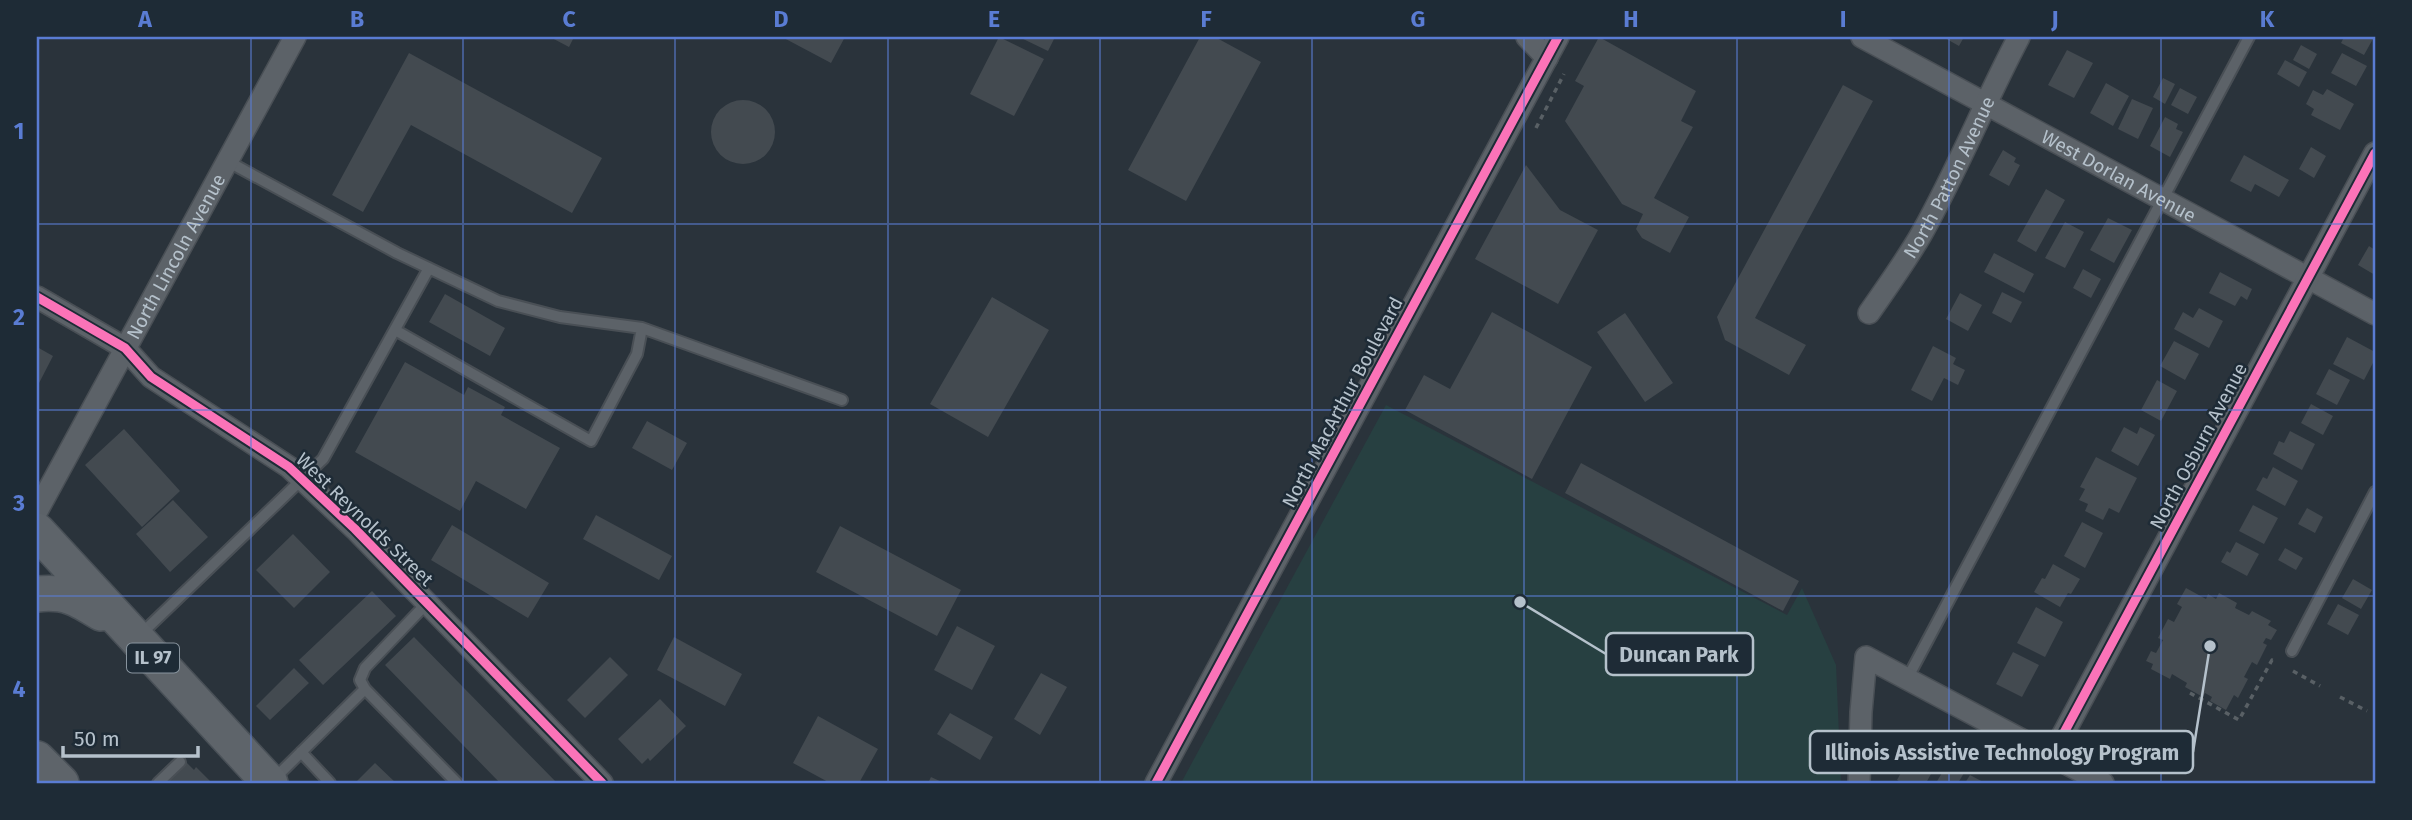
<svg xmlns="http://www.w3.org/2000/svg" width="2412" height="820" font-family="'Fira Sans',sans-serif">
  <rect width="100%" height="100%" fill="#2a333b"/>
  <path fill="#274041" d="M1386,405L1787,615L1802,588L1836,665L1841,783H1181Z"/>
  <path fill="#434a50" d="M550,37H574L569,47Z
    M782,37H845L831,63Z
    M999,37L1044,59L1014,116L970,94Z
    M1019,37H1055L1048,51Z
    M1200,37H1215L1261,62L1186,201L1128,170Z
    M1599,37L1696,91L1681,121L1693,127L1654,198L1689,217L1670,253L1642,238L1636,229L1643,214L1622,204L1565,121L1584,86L1575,81Z
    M1943,37H1964L1959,46Z
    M2344,37H2374L2364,55L2341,43Z
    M2301,45L2317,54L2309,69L2293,60Z
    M2067,50L2093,63L2074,98L2048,85Z
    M409,53L602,158L572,213L411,125L363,212L332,195Z
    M2342,53L2367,66L2356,86L2331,73Z
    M2285,60L2307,72L2299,87L2277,74Z
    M2163,78L2175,84L2165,104L2153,97Z
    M2106,83L2129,96L2113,126L2090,113Z
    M1843,85L1873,101L1755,318L1806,345L1789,375L1725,340L1717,317Z
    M2180,88L2197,97L2188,114L2171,105Z
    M2327,89L2354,104L2340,130L2311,115L2314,109L2306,104L2313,90L2323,95Z
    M2132,99L2153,108L2138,139L2118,129Z
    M711 132a32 32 0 1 1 64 0a32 32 0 1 1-64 0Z
    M2165,117L2178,124L2176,129L2183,132L2170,157L2150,146Z
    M2311,147L2326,156L2314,178L2299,169Z
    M2003,150L2016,158L2014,162L2020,165L2009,186L1989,175Z
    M2244,155L2289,180L2279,197L2255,184L2251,192L2230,181Z
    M1526,165L1560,210L1598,230L1558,304L1475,259Z
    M2046,189L2065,200L2036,252L2017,241Z
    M2108,218L2132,230L2114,263L2090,250Z
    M2065,222L2084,232L2065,268L2045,258Z
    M2369,246L2375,250V275L2358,265Z
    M1994,253L2034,274L2024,293L1984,272Z
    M2083,269L2101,279L2091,298L2073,288Z
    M2220,272L2252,289L2247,300L2241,296L2235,306L2209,293Z
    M2002,292L2022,302L2011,323L1992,313Z
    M1960,293L1982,305L1968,331L1946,319Z
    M445,294L505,328L490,356L429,322Z
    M992,297L1049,330L988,437L930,404Z
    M2199,308L2223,321L2209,348L2174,329L2183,312L2193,318Z
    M1492,312L1592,367L1532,479L1405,410L1424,375L1450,389Z
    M1625,313L1673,383L1645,402L1597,332Z
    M2347,337L2375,352V359L2364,380L2333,364Z
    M2174,341L2199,354L2185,380L2160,366Z
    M1933,346L1956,358L1953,364L1965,370L1958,385L1944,378L1932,401L1911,390Z
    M37,347L53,356L37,387Z
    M405,362L464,395L468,387L505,407L501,415L560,448L526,509L476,481L460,511L355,452Z
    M2329,369L2350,380L2337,405L2316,394Z
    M2157,380L2177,391L2161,421L2141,410Z
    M2311,404L2333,416L2323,435L2301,423Z
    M647,421L687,443L672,470L632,448Z
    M2124,427L2137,434L2140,427L2155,435L2138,466L2111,451Z
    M124,429L180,491L142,527L85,465Z
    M2290,431L2315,444L2302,470L2273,454L2279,441L2284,443Z
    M2096,457L2137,478L2119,513L2109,508L2103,520L2085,511L2088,504L2079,500L2085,489L2080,487Z
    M1581,463L1799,581L1783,611L1565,493Z
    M2273,467L2298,481L2285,506L2256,490L2263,477L2267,479Z
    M173,500L208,537L170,572L136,534Z
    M2253,505L2278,518L2264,544L2239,531Z
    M2307,508L2323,517L2315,533L2298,524Z
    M596,515L672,556L659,580L583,539Z
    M2082,522L2103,533L2085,568L2064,556Z
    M452,525L549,583L528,618L431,560Z
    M840,526L961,590L937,636L816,572Z
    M293,534L330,572L294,608L256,570Z
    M2236,542L2259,554L2247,576L2221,562L2227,551L2230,553Z
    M2285,548L2303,558L2296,570L2278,560Z
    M2053,564L2080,579L2071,594L2068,593L2060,607L2034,592L2042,578L2045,579Z
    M2353,579L2372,590L2361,609L2342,598Z
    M2186,588L2206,599L2208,594L2216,599L2219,593L2237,603L2235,608L2249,615L2252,611L2271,621L2268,625L2277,630L2271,640L2266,638L2263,643L2267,645L2257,665L2252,662L2244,677L2248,679L2238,698L2234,695L2226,710L2210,701L2212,697L2205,693L2203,697L2185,687L2187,683L2172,674L2170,679L2151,669L2153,664L2146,661L2151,651L2156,653L2163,640L2158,638L2168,619L2174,622L2182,607L2177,604Z
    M372,591L396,616L323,685L299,660Z
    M2338,604L2359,615L2348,635L2327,624Z
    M2036,607L2063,622L2045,657L2017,643Z
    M957,626L995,646L972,690L934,670Z
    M414,637L557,783H500L385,665Z
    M674,637L742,674L725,706L657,670Z
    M2013,652L2039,665L2022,697L1996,684Z
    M610,657L628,675L585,718L567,700Z
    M294,668L309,683L270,720L256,706Z
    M1041,673L1067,687L1040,735L1014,719Z
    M660,699L686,726L650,761L648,758L642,764L618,739Z
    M950,713L993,737L980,760L937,734Z
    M818,716L878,749L859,783H830L793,763Z
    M1917,743L1941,756L1926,783H1902L1897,780Z
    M1950,759L1967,768L1958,783H1936Z
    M186,762L194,770L196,767L212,783H165Z
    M375,763L396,783H355Z
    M1970,775L1985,783H1965Z
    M931,777L944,783H928Z"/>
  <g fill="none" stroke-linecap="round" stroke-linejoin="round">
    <defs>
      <path id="lane" d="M227,161L397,253L498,301L560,317L642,328L842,400
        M395,330L591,441L637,354L642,328
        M140,635L323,459L429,268
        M2292,651L2375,492
        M1907,679L2249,37
        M365,689L457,783
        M301,752L330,783
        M273,780L365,689L360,680L365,668L427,603
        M158,783L180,762"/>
      <g id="street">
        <path d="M1527,37L1547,58"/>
        <path id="s1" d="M1862,37L2375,314"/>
        <path d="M37,297L125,348L151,377L289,467L355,529L602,783"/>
        <path id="s2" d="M1869,313C1887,287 1906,261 1922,233C1958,169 1985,101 2019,37"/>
        <path id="s3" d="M37,511L295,37"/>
        <path d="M2052,755L2375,153"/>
        <path d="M1156,783L1558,37"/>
        <path d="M1859,783L1861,712L1866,657L2103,783"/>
      </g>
      <path id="primary" d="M37,531L270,783
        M37,594C66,591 77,598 101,613
        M37,759L61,783"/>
    </defs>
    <use href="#lane" stroke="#494f55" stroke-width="14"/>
    <use href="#street" stroke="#494f55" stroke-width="24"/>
    <use href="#primary" stroke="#495057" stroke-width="38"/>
    <path stroke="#596065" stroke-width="3.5" stroke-dasharray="5 5" stroke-linecap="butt" d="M1536,128L1564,74
      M2293,671L2320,686
      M2190,693L2239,720L2272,660L2274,661
      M2340,697L2367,711"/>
    <use href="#lane" stroke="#5c6268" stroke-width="10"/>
    <use href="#street" stroke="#5c6268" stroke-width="21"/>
    <use href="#primary" stroke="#5e646a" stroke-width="35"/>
    <defs>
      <path id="cycleway" d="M37,297L125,348L151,377L289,467L355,529L602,783
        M2052,755L2375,153
        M1156,783L1558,37"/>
    </defs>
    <use href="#cycleway" stroke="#1e2b36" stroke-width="13"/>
    <use href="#cycleway" stroke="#fb73b8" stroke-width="9"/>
  </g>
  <path fill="none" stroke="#5a7cd3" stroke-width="2" stroke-opacity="0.55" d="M251,37V783M463,37V783M675,37V783M888,37V783M1100,37V783M1312,37V783M1524,37V783M1737,37V783M1949,37V783M2161,37V783M37,224H2375M37,410H2375M37,596H2375"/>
  <g text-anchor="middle" stroke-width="5" stroke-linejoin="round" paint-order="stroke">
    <rect fill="#1e2b36" stroke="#88949e" stroke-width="2" x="127" y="643.5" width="52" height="29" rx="5"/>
    <g font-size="18" font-weight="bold" fill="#b5c1cb">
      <text x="153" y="664">IL 97</text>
    </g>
    <g font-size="19" fill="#b5c1cb" stroke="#1e2b36">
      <text dy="7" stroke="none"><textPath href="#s1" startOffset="292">West Dorlan Avenue</textPath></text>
      <text dy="7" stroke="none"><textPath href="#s2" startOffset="158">North Patton Avenue</textPath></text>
      <text dy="7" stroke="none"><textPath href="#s3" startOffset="290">North Lincoln Avenue</textPath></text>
      <text transform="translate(1342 402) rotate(-62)" y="7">North MacArthur Boulevard</text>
      <text transform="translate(2198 446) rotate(-62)" y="7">North Osburn Avenue</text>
      <text transform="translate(365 519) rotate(44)" y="7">West Reynolds Street</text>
    </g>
  </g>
  <path fill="none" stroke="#b5c1cb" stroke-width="2.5" d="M1520 602L1606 654M2210 646L2193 752"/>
  <g fill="#b5c1cb" stroke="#1e2b36" stroke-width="2.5">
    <circle cx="1520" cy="602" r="7"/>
    <circle cx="2210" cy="646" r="7"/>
  </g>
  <g fill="#1e2b36" stroke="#b5c1cb" stroke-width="2.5">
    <rect x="1606" y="633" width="147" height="42" rx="7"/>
    <rect x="1810" y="731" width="383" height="42" rx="7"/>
  </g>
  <g font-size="21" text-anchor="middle" font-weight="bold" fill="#b5c1cb">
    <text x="1679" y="662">Duncan Park</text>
    <text x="2002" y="760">Illinois Assistive Technology Program</text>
  </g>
  <rect width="2412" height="820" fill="none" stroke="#1e2b36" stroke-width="77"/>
  <path d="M63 746v10h135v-10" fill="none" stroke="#b5c1cb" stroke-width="3.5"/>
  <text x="74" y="746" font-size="21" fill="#b5c1cb" stroke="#1e2b36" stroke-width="5" paint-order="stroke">50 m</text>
  <rect x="38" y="38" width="2336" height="744" fill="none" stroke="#5a7cd3" stroke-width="2.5"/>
  <g font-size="23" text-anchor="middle" font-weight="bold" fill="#5a7cd3">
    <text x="145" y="27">A</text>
    <text x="357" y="27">B</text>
    <text x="569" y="27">C</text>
    <text x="781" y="27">D</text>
    <text x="994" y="27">E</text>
    <text x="1206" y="27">F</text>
    <text x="1418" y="27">G</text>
    <text x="1631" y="27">H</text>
    <text x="1843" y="27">I</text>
    <text x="2055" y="27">J</text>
    <text x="2267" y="27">K</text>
    <text x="19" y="139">1</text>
    <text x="19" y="325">2</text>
    <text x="19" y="511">3</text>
    <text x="19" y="697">4</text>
  </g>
</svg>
